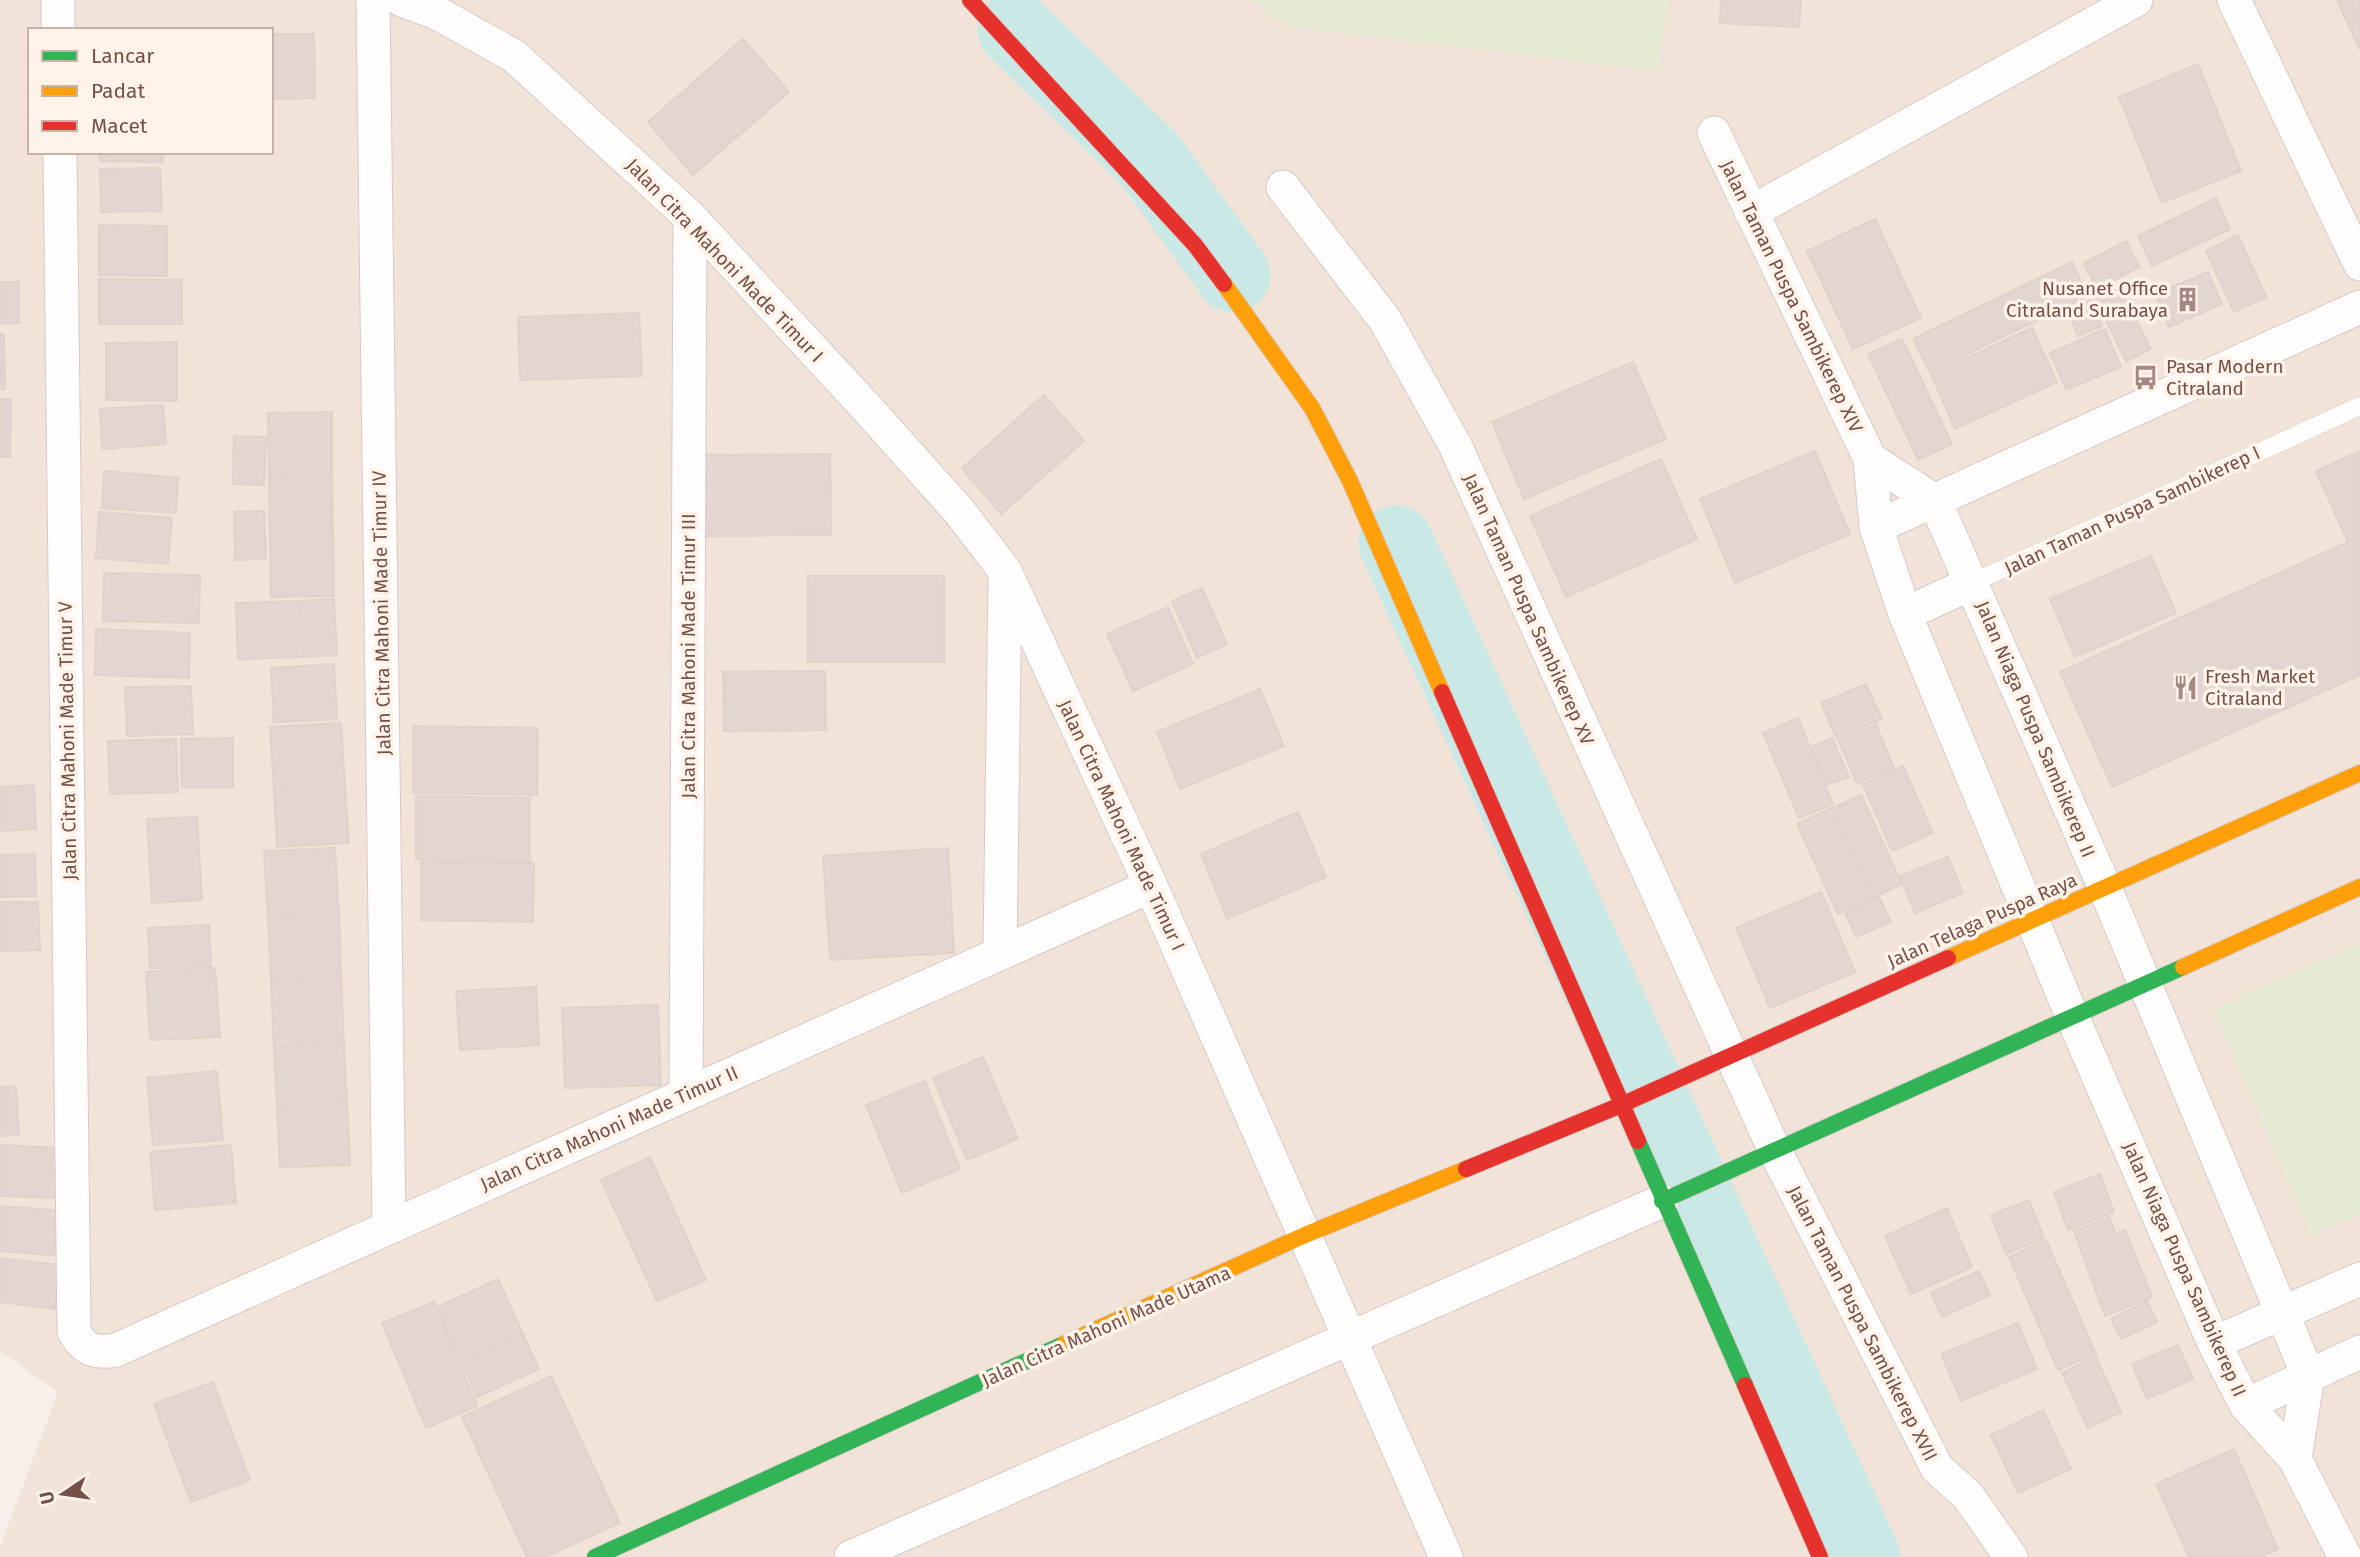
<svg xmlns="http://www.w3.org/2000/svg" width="2360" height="1557" font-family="'Fira Sans',sans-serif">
  <rect width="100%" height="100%" fill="#f7efe9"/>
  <path fill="#f2e3d9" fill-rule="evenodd" d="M0,0H2360V1557H0V1547L58,1392L0,1351ZM30,30H271V152H30Z"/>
  <path fill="#e6ecd3" d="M1251,0H1668L1658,71L1287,26Z
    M2360,944V1214L2312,1235L2213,1009Z"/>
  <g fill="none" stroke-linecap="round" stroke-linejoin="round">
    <path stroke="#cae9e6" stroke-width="75" d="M1015,29L1149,159L1233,275
      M1396,543L1863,1557"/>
  </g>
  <path fill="#e3d6d1" stroke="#e0d1cb" stroke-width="2" d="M1721,0H1801L1799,27L1720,23Z
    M2337,0H2360V50Z
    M271,34H314L315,98L271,99Z
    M743,39L789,92L693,175L648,122Z
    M2198,64L2241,171L2162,203L2119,97Z
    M100,152H163V162L100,161Z
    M160,168L162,211L101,212L100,169Z
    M2216,198L2230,229L2152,266L2138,236Z
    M1875,219L1921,318L1853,349L1807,251Z
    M99,225L167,226V276L99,275Z
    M2238,235L2266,297L2234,312L2206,251Z
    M2126,241L2139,267L2097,289L2084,263Z
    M2072,262L2088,296L1930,372L1913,339Z
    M2208,272L2222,304L2169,327L2155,294Z
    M99,279L182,280V324H99Z
    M0,282H19V323H0Z
    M2120,288L2151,349L2126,361L2096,300Z
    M2091,300L2102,326L2078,336L2067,310Z
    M639,313L642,376L520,380L518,317Z
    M2032,328L2057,382L1955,429L1931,374Z
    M2105,329L2121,367L2066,390L2050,353Z
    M0,334H4L5,389H0Z
    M1902,339L1952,444L1918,460L1868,354Z
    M177,342V401L106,400V343Z
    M1633,362L1666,439L1524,499L1492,422Z
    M1044,395L1084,441L1001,514L962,468Z
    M0,399H11L10,457H0Z
    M163,405L166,444L102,449L100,409Z
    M332,412V474L269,475L268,413Z
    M234,436L266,437L264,485L233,484Z
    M1815,451L1850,534L1735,583L1700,499Z
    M2360,451V675L2112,787L2060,672L2348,542L2316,471Z
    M830,454L831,535L705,536L704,455Z
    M1661,459L1697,539L1566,597L1530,516Z
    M104,471L178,478L176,513L102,508Z
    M332,474L333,536H270L269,475Z
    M264,511L266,559L235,560L234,512Z
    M99,512L172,518L168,564L96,558Z
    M270,536H333L334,596L271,597Z
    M2151,556L2176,613L2075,657L2050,599Z
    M104,573L200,575L199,623L103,621Z
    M808,576H944V662H808Z
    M1202,588L1227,644L1197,658L1172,601Z
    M334,599L337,655L303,657L300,601Z
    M300,601L303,657L238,659L236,603Z
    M1168,607L1193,664L1133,691L1107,634Z
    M96,629L190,633L189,678L95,675Z
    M334,664L337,719L274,722L271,668Z
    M825,671L826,730L724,731L723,672Z
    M1866,684L1882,719L1837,739L1821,703Z
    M191,686L193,734L127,736L125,687Z
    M1260,689L1284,746L1180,789L1157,732Z
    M1798,718L1833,804L1799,818L1763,733Z
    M341,723L345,786L274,791L270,727Z
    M1876,725L1894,768L1857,783L1839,741Z
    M413,726L538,728L537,795L413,793Z
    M233,738V787H182L181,739Z
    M1832,738L1849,777L1827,785L1811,747Z
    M176,739L178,792L110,794L108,741Z
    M1903,766L1933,833L1892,851L1863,784Z
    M34,785L36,829L0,831V787Z
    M345,786L349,843L277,847L274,791Z
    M1861,795L1902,884L1873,898L1832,808Z
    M416,796L530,798V861L416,859Z
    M1832,808L1873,898L1838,914L1797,824Z
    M1298,812L1326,877L1227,919L1201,854Z
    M197,817L202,900L152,903L147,819Z
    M335,848L339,916L268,919L264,851Z
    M948,848L954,953L830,960L823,856Z
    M35,854L36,896L0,897V855Z
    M1948,857L1963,893L1915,913L1900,876Z
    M421,862L534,863L533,922L421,920Z
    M1821,892L1855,972L1770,1008L1736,928Z
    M1879,897L1891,922L1856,937L1845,912Z
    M0,902H38L40,950L0,951Z
    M339,916L341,975L271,978L268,919Z
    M209,925L211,967L150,968L148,928Z
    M215,968L220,1037L150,1040L146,972Z
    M341,975L344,1045L274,1047L271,978Z
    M536,987L539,1045L460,1050L456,991Z
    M658,1005L661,1085L565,1088L562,1008Z
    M344,1045L347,1103L277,1105L274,1047Z
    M983,1057L1018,1139L967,1160L933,1078Z
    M217,1071L223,1140L153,1145L147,1078Z
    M925,1081L960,1169L902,1193L866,1105Z
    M16,1086L19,1135L0,1136V1087Z
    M347,1103L350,1165L280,1167L277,1105Z
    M0,1145L59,1148L58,1198L0,1196Z
    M231,1145L236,1203L155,1210L150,1152Z
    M650,1157L706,1280L657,1301L601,1180Z
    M2100,1174L2114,1212L2068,1230L2054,1192Z
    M2029,1200L2044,1238L2006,1254L1991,1215Z
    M0,1206L63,1211L60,1256L0,1251Z
    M1947,1208L1972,1267L1911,1294L1885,1236Z
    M2109,1217L2116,1234L2125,1230L2152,1297L2105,1316L2074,1231Z
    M2046,1240L2096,1354L2058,1370L2009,1257Z
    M0,1258L60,1265L55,1309L0,1302Z
    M1979,1271L1990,1295L1942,1317L1931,1293Z
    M498,1279L523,1334L462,1362L437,1307Z
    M2147,1301L2157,1322L2121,1339L2111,1319Z
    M434,1302L477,1406L426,1428L382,1323Z
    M2018,1323L2037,1369L1961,1401L1941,1354Z
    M523,1334L539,1369L477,1397L462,1362Z
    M2178,1345L2193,1379L2147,1399L2132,1364Z
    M2096,1357L2121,1412L2088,1428L2062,1373Z
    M551,1376L620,1523L545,1557H527L462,1417Z
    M213,1382L250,1480L191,1502L154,1404Z
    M2043,1410L2071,1469L2018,1493L1991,1435Z
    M2234,1449L2278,1549L2261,1557H2189L2156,1484Z"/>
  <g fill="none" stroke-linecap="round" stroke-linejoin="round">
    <defs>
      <path id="lane" d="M1972,583L2360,406"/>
      <path id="street" d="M58,0V30
        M373,0L389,1226
        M402,0L437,13L514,56L690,217L865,406L959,511L1005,571L1151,886L1446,1557
        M2234,0L2360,264
        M1714,133L1870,459L1876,527L1905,614L2072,1016L2214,1343L2246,1405L2295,1459L2345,1557
        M60,152L74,1331C83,1350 96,1354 116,1350L1151,886
        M1283,187L1385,320L1455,445L1774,1149L1937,1468L1968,1496L2011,1557
        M1751,212L2136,0
        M1870,459L1935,501L2105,888L2308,1375L2295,1459
        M1876,527L2360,307
        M1905,614L1972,583
        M1000,952L1005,580
        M686,1094L690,217
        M2214,1343L2360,1279
        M2246,1405L2360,1352
        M851,1557L1662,1201"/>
      <path id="fast" d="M1638,1141L1745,1385
        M1662,1201L2183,967
        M595,1557L1064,1344"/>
      <path id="slow" d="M1224,284L1312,408L1350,481L1442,692
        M1948,958L2360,773
        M2183,967L2360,887
        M1064,1344L1305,1235L1466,1169"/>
      <path id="jam" d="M970,0L1195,245L1224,284
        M1442,692L1638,1141
        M1466,1169L1621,1105L1948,958
        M1745,1385L1820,1557"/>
    </defs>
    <use href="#lane" stroke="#d5cac6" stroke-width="19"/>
    <use href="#street" stroke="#d5cac6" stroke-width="35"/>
    <use href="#fast" stroke="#d6cac6" stroke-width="18"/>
    <use href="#slow" stroke="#d6cac6" stroke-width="18"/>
    <use href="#jam" stroke="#d6cac6" stroke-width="18"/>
    <use href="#lane" stroke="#fefdfc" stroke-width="18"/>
    <use href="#street" stroke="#fefdfc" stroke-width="33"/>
    <use href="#fast" stroke="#30b455" stroke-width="16"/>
    <use href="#slow" stroke="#ff9f0a" stroke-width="16"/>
    <use href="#jam" stroke="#e5322d" stroke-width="16"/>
  </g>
  <defs>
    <symbol id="building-bare" viewBox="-9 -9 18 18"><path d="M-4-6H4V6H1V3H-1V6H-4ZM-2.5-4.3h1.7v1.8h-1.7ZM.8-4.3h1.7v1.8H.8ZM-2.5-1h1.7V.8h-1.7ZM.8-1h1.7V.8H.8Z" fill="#a28880" stroke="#fff3e9" stroke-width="2.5" paint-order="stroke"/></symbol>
    <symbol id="bus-bare" viewBox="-9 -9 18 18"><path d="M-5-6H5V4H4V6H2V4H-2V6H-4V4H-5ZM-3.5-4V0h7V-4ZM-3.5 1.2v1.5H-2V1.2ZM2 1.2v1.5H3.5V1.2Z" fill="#a28880" stroke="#fff3e9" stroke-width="2.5" paint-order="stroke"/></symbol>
    <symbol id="restaurant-bare" viewBox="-9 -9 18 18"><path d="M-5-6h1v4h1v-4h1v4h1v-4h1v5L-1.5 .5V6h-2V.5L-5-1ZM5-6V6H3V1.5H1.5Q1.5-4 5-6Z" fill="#a28880" stroke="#fff3e9" stroke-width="2.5" paint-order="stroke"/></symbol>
  </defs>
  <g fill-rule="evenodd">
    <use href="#building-bare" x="2170" y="282" width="35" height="35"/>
    <use href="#bus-bare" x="2128" y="360" width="35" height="35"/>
    <use href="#restaurant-bare" x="2168" y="670" width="35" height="35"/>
  </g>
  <g text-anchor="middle" stroke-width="7" stroke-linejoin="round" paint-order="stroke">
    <g font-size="19" fill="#755148" stroke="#fff3e9">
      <text transform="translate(725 260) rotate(46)" y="7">Jalan Citra Mahoni Made Timur I</text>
      <text transform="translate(1792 296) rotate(64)" y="7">Jalan Taman Puspa Sambikerep XIV</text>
      <text transform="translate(2132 510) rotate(-25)" y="7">Jalan Taman Puspa Sambikerep I</text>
      <text transform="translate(1529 609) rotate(66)" y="7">Jalan Taman Puspa Sambikerep XV</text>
      <text transform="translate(381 613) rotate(-91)" y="7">Jalan Citra Mahoni Made Timur IV</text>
      <text transform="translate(688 656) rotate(-90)" y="7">Jalan Citra Mahoni Made Timur III</text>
      <text transform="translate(2036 729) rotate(67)" y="7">Jalan Niaga Puspa Sambikerep II</text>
      <text transform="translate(67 741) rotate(-91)" y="7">Jalan Citra Mahoni Made Timur V</text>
      <text transform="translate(1122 825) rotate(65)" y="7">Jalan Citra Mahoni Made Timur I</text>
      <text transform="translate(1982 920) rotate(-24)" y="7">Jalan Telaga Puspa Raya</text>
      <text transform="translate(609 1128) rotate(-24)" y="7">Jalan Citra Mahoni Made Timur II</text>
      <text transform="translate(2185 1269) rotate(66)" y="7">Jalan Niaga Puspa Sambikerep II</text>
      <text transform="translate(1863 1323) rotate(63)" y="7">Jalan Taman Puspa Sambikerep XVII</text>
      <text transform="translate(1106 1326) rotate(-24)" y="7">Jalan Citra Mahoni Made Utama</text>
    </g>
    <g font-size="19" fill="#755148" stroke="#fff3e9" text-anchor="start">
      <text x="2168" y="295" text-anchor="end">Nusanet Office<tspan x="2168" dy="22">Citraland Surabaya</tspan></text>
      <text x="2166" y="373">Pasar Modern<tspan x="2166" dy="22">Citraland</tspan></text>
      <text x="2205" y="683">Fresh Market<tspan x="2205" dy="22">Citraland</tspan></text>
    </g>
  </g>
  <rect x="28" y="28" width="245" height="126" fill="#fff3e9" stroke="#c8b2a9" stroke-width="2"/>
  <rect x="42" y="51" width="35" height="10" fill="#30b455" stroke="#c8b2a9" stroke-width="2"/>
  <text x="91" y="63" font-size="21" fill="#755148">Lancar</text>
  <rect x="42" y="86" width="35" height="10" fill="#ff9f0a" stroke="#c8b2a9" stroke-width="2"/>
  <text x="91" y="98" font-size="21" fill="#755148">Padat</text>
  <rect x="42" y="121" width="35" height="10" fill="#e5322d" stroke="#c8b2a9" stroke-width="2"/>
  <text x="91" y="133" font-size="21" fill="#755148">Macet</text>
  <g transform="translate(63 1494) rotate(257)" stroke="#fff3e9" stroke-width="5" paint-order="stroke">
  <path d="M0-5L12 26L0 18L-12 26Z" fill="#755148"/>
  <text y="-10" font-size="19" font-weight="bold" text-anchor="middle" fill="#755148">U</text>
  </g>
</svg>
